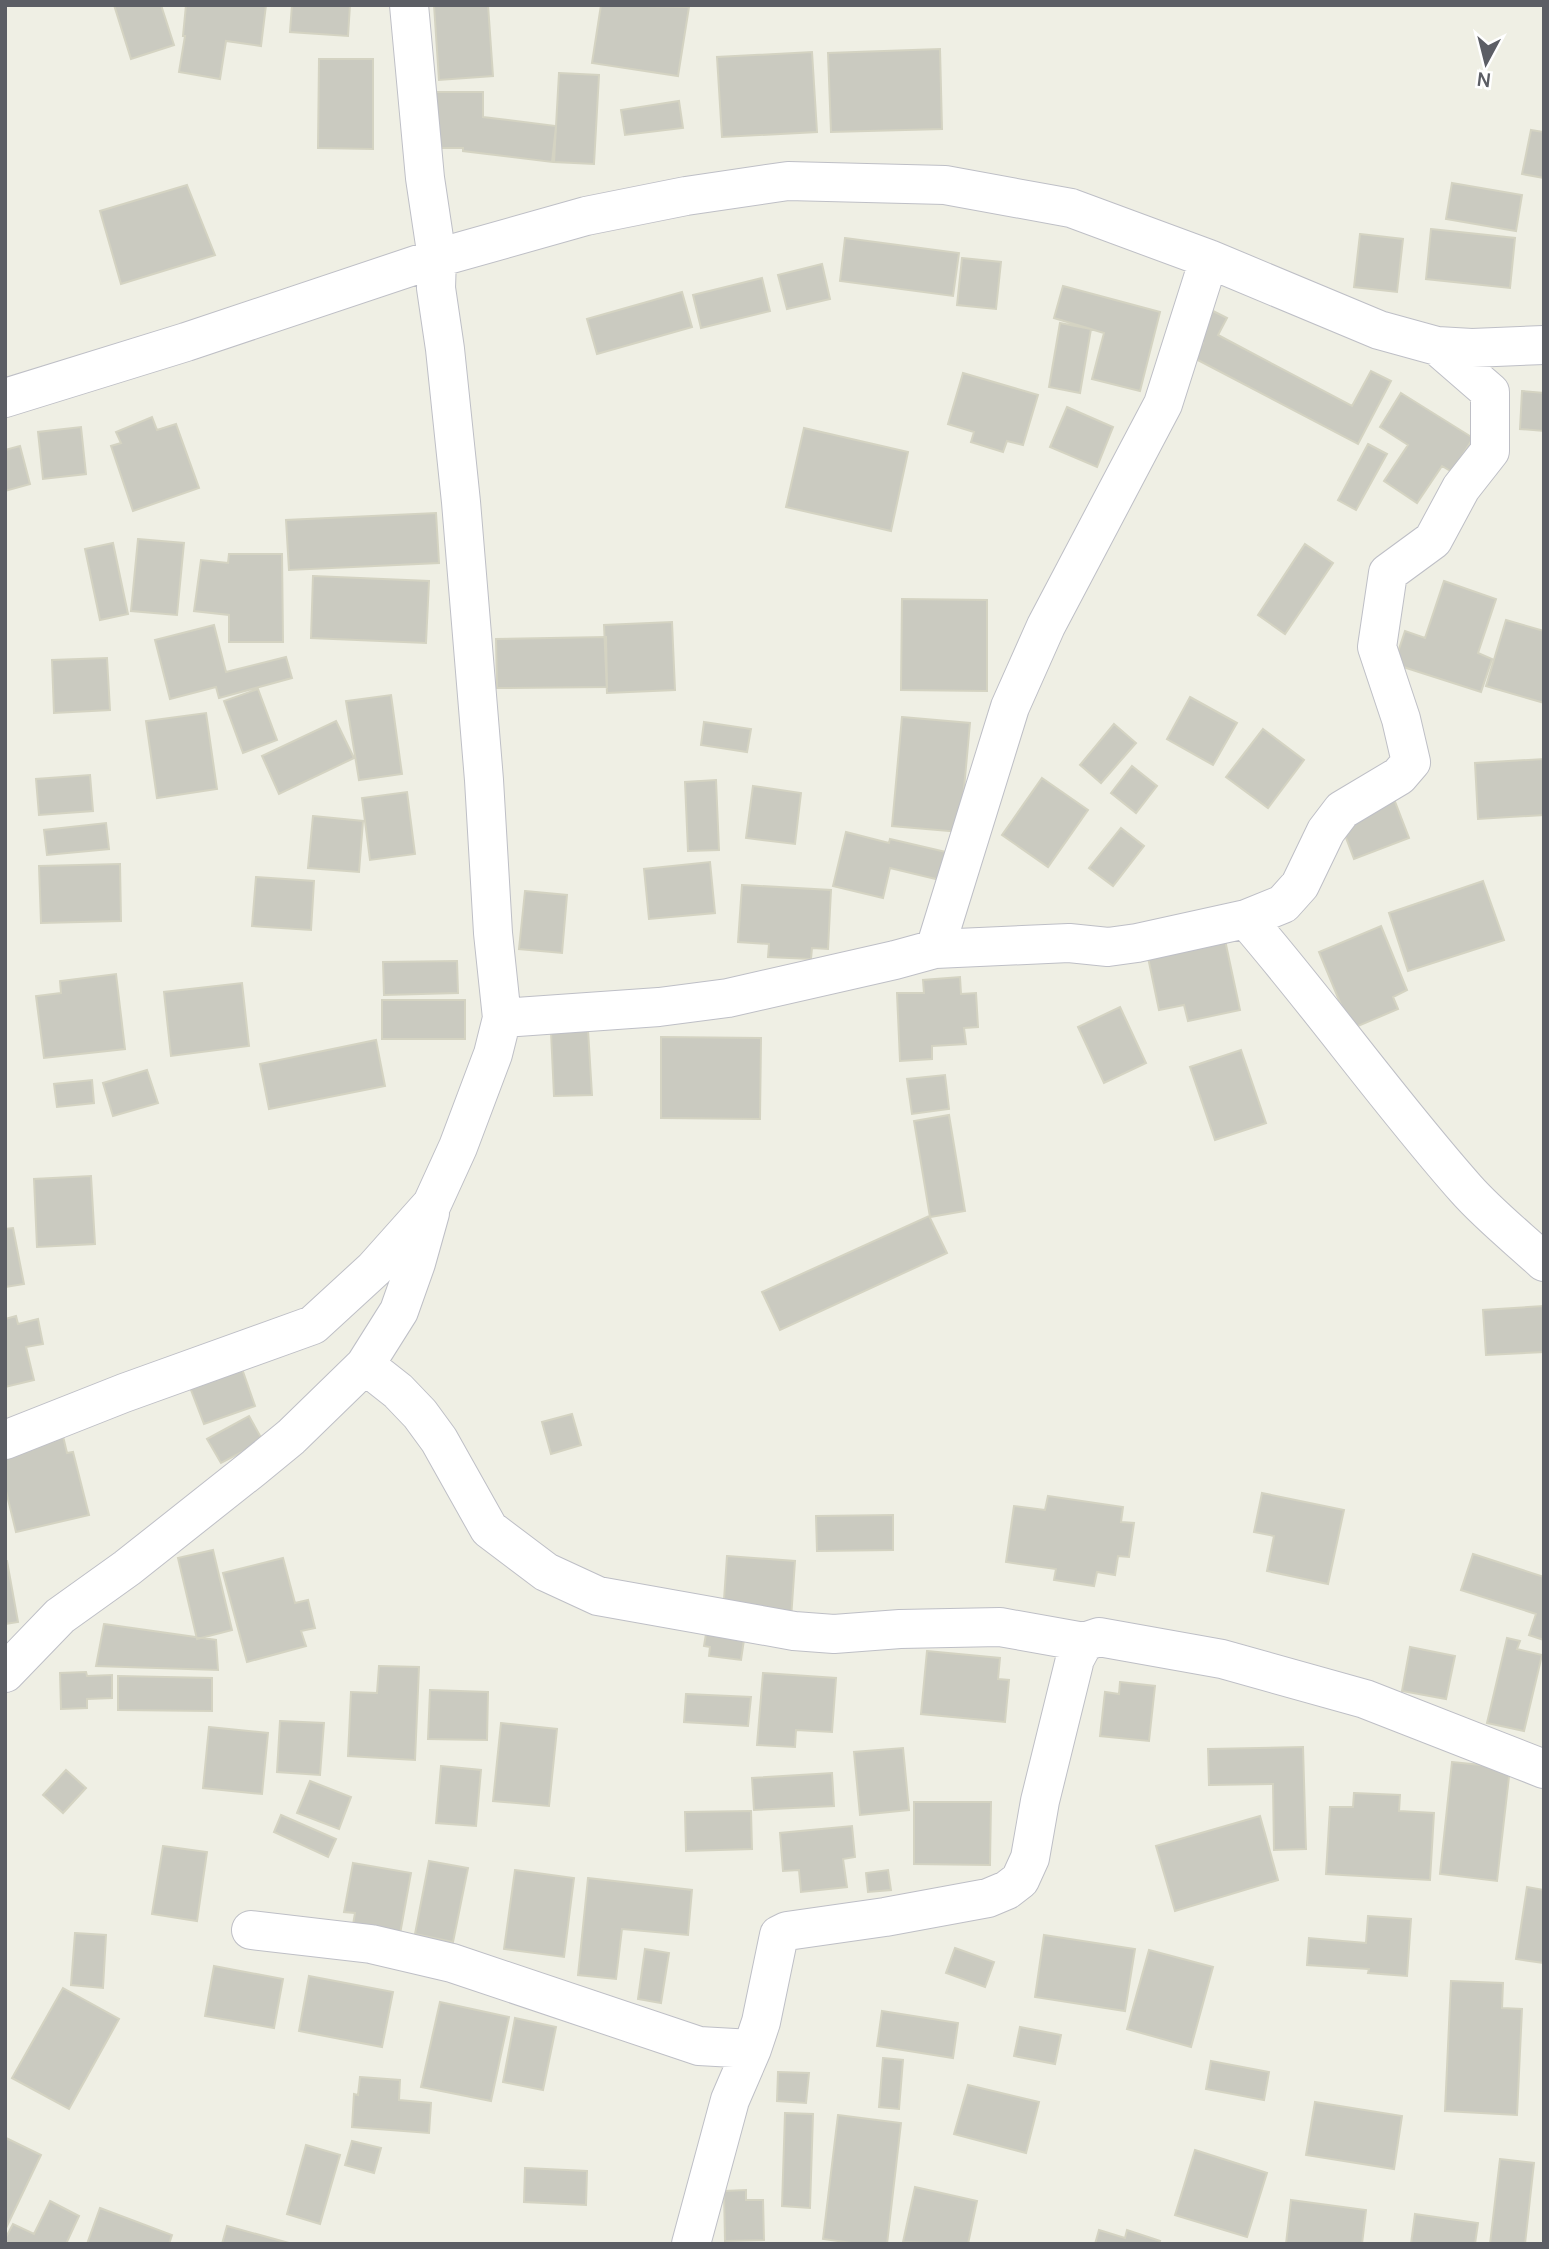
<svg xmlns="http://www.w3.org/2000/svg" width="1549" height="2249" font-family="Manrope,sans-serif">
  <rect width="100%" height="100%" fill="#efefe4"/>
  <path fill="#cacac0" stroke="#d4d3c2" stroke-width="2" d="M114,5H161L174,45L131,59Z
    M186,5H266L261,46L226,41L220,79L179,72L185,36H183Z
    M292,5H350L348,36L290,32Z
    M434,5H488L493,76L439,80Z
    M601,5L689,7L678,76L592,63Z
    M940,49L942,129L831,132L828,53Z
    M812,52L817,132L722,137L717,57Z
    M319,59H373V149L318,148Z
    M559,73L599,75L594,164L554,162Z
    M435,92H483V117L556,126L552,162L463,151V148H436Z
    M679,101L683,128L625,135L621,110Z
    M1531,130L1544,132V178L1522,174Z
    M1452,183L1522,195L1516,231L1446,219Z
    M187,185L215,255L121,284L100,211Z
    M1431,229L1515,238L1510,288L1426,279Z
    M1360,234L1403,239L1397,292L1354,287Z
    M845,238L959,253L953,296L840,281Z
    M962,258L1001,262L996,309L957,305Z
    M822,264L830,299L787,309L778,275Z
    M762,278L770,311L701,328L693,295Z
    M1063,286L1160,312L1140,391L1092,379L1104,333L1054,318Z
    M682,292L692,327L597,354L587,319Z
    M1211,310L1227,318L1218,335L1352,406L1371,371L1391,381L1358,444L1194,358L1203,343L1195,339Z
    M1060,323L1091,329L1080,393L1049,387Z
    M963,373L1038,395L1023,445L1007,441L1003,452L971,442L974,432L948,424Z
    M1522,391L1544,393V431L1520,429Z
    M1401,393L1473,438L1452,472L1442,466L1417,503L1384,481L1408,445L1380,427Z
    M1067,407L1113,427L1097,467L1050,447Z
    M152,417L157,430L176,424L199,488L133,511L111,446L121,443L116,432Z
    M81,427L86,474L43,479L38,432Z
    M804,428L908,452L891,531L786,507Z
    M1368,444L1387,454L1356,510L1338,500Z
    M20,446L30,484L5,491V450Z
    M436,513L439,563L289,570L286,520Z
    M138,539L184,543L177,615L131,611Z
    M113,543L128,614L100,620L85,549Z
    M1305,544L1333,563L1285,634L1258,615Z
    M229,554H282L283,642H229V615L194,611L201,560L228,563Z
    M313,576L429,581L426,643L311,638Z
    M1444,581L1496,599L1478,653L1492,659L1481,692L1394,664L1405,631L1425,638Z
    M902,599L987,600V691L901,690Z
    M1506,620L1544,631V703L1486,686Z
    M672,622L675,690L607,693L604,625Z
    M214,625L226,672L286,657L292,678L219,698L216,687L170,699L155,640Z
    M606,637L607,687L497,688L496,639Z
    M107,658L110,710L54,713L52,660Z
    M258,689L277,740L243,753L224,701Z
    M391,695L402,774L359,780L346,701Z
    M1190,697L1237,723L1213,765L1167,739Z
    M206,713L217,789L157,798L146,721Z
    M902,717L970,723L960,832L892,826Z
    M336,721L354,758L279,794L262,756Z
    M704,722L751,729L747,752L701,745Z
    M1114,724L1136,743L1101,783L1080,765Z
    M1263,729L1304,760L1268,808L1226,777Z
    M1544,759V815L1478,819L1475,763Z
    M1132,766L1157,786L1136,813L1111,793Z
    M90,775L93,811L39,815L36,779Z
    M1042,778L1088,810L1048,867L1002,835Z
    M716,780L719,850L688,851L685,782Z
    M753,786L801,793L795,844L746,838Z
    M407,792L415,854L370,860L362,798Z
    M1394,799L1409,838L1354,859L1339,819Z
    M313,816L363,821L359,872L308,868Z
    M106,823L109,849L47,855L44,830Z
    M1121,828L1144,846L1113,886L1089,868Z
    M846,832L889,843L890,839L946,852L940,880L890,868L883,898L833,886Z
    M710,862L715,913L649,919L644,869Z
    M120,864L121,921L41,923L39,866Z
    M256,877L314,881L311,930L252,926Z
    M1483,881L1504,940L1408,971L1389,913Z
    M742,885L831,890L828,949L812,948L811,959L768,957L769,944L738,942Z
    M525,891L567,895L562,953L519,949Z
    M1222,926L1240,1010L1188,1021L1184,1005L1159,1010L1145,943Z
    M1381,926L1407,990L1393,997L1398,1009L1351,1029L1319,952Z
    M457,961L458,993L384,995L383,962Z
    M116,974L125,1049L44,1058L36,996L61,993L60,981Z
    M960,977L961,994L976,993L978,1027L964,1028L966,1044L932,1046V1059L900,1061L897,993H924L923,980Z
    M242,983L249,1046L171,1056L164,992Z
    M382,1000H465V1039H382Z
    M1120,1007L1146,1063L1104,1083L1078,1027Z
    M588,1030L592,1095L554,1096L551,1032Z
    M661,1037L761,1038L760,1119L661,1118Z
    M376,1040L385,1086L269,1109L260,1064Z
    M1241,1050L1266,1123L1215,1140L1190,1067Z
    M147,1070L158,1103L113,1116L103,1083Z
    M945,1075L949,1109L912,1114L907,1079Z
    M92,1080L94,1103L57,1107L54,1084Z
    M949,1115L965,1211L930,1217L914,1121Z
    M91,1176L95,1244L37,1247L34,1179Z
    M929,1216L947,1253L780,1330L762,1292Z
    M13,1228L24,1284L5,1287V1229Z
    M1543,1306L1544,1352L1486,1355L1483,1310Z
    M16,1316L18,1324L38,1319L43,1344L26,1347L34,1380L5,1387V1319Z
    M240,1363L255,1406L204,1424L188,1382Z
    M572,1414L581,1445L551,1454L542,1422Z
    M249,1416L263,1441L221,1463L207,1439Z
    M62,1432L67,1453L73,1452L89,1515L16,1532L5,1487V1445Z
    M1262,1493L1344,1510L1328,1584L1267,1571L1274,1536L1254,1532Z
    M1048,1496L1123,1507L1121,1522L1134,1523L1129,1557L1118,1556L1115,1575L1097,1572L1094,1586L1054,1580L1056,1569L1006,1562L1014,1506L1045,1510Z
    M893,1515V1550L817,1551L816,1516Z
    M213,1550L232,1630L197,1639L178,1558Z
    M1473,1554L1544,1577V1640L1529,1635L1536,1614L1461,1590Z
    M727,1556L795,1561L791,1619L723,1614Z
    M283,1558L295,1603L308,1600L315,1628L301,1631L306,1646L247,1662L223,1573Z
    M5,1561H7L18,1622L5,1624Z
    M104,1624L216,1640L218,1670L96,1666Z
    M745,1633L741,1660L709,1656L710,1647L704,1646L706,1634Z
    M1507,1638L1520,1641L1517,1649L1542,1655L1524,1731L1487,1723Z
    M1410,1647L1455,1656L1446,1699L1402,1691Z
    M927,1651L1000,1658L998,1679L1009,1680L1005,1722L921,1714Z
    M379,1666L419,1667L415,1760L348,1756L351,1692L377,1693Z
    M86,1672L87,1676L112,1675V1698L87,1699V1708L61,1709L60,1673Z
    M763,1673L836,1678L832,1732L796,1730L795,1747L757,1745Z
    M118,1676L212,1678V1711L118,1710Z
    M1120,1682L1155,1686L1149,1741L1100,1736L1105,1692L1119,1694Z
    M430,1690L488,1692L487,1740L428,1739Z
    M686,1694L751,1697L748,1726L684,1722Z
    M280,1721L324,1723L320,1775L277,1772Z
    M501,1723L557,1729L549,1806L493,1801Z
    M209,1727L268,1733L262,1794L203,1788Z
    M1303,1747L1306,1849L1274,1850L1273,1784L1209,1785L1208,1749Z
    M903,1748L909,1810L860,1815L854,1752Z
    M1452,1762L1510,1768L1497,1881L1440,1874Z
    M441,1766L481,1770L476,1826L436,1823Z
    M66,1770L86,1788L63,1813L43,1795Z
    M832,1773L834,1806L754,1810L752,1778Z
    M310,1781L351,1797L339,1829L297,1813Z
    M1354,1793L1400,1795L1399,1811L1434,1813L1430,1880L1326,1874L1330,1807H1353Z
    M914,1802H991L990,1865L914,1864Z
    M751,1811L752,1849L686,1851L685,1812Z
    M281,1815L336,1839L328,1857L274,1832Z
    M1260,1816L1278,1880L1175,1911L1156,1846Z
    M852,1826L855,1857L843,1859L847,1887L801,1892L799,1870L783,1871L780,1833Z
    M163,1846L207,1852L197,1921L152,1914Z
    M429,1861L468,1868L453,1942L415,1934Z
    M353,1863L411,1873L400,1934L353,1925L355,1913L344,1912Z
    M515,1870L574,1878L564,1957L504,1949Z
    M888,1870L891,1890L868,1892L866,1873Z
    M588,1878L692,1890L688,1935L622,1929L616,1979L578,1975Z
    M1527,1887L1544,1890V1963L1516,1959Z
    M1368,1916L1411,1919L1407,1976L1368,1973L1369,1969L1307,1965L1309,1938L1366,1943Z
    M75,1933L106,1935L103,1988L71,1985Z
    M1044,1935L1135,1949L1125,2011L1035,1997Z
    M955,1948L994,1962L985,1987L946,1973Z
    M645,1949L669,1953L661,2003L638,1999Z
    M1149,1950L1213,1967L1191,2047L1127,2029Z
    M214,1966L283,1979L274,2028L205,2016Z
    M309,1976L393,1992L382,2047L299,2031Z
    M1451,1981L1503,1983L1502,2008L1522,2009L1517,2115L1445,2111Z
    M63,1988L119,2019L69,2109L12,2078Z
    M440,2002L509,2017L491,2101L421,2087Z
    M882,2011L958,2023L953,2058L877,2046Z
    M515,2018L556,2027L543,2090L503,2082Z
    M1020,2027L1061,2035L1055,2064L1014,2056Z
    M883,2058L903,2060L899,2109L879,2107Z
    M1211,2061L1269,2072L1264,2100L1206,2089Z
    M778,2072L809,2073L806,2103L777,2101Z
    M360,2077L400,2080L399,2100L431,2103L429,2133L352,2127L354,2094L358,2095Z
    M968,2085L1039,2102L1026,2153L954,2134Z
    M1315,2102L1402,2116L1394,2169L1306,2155Z
    M785,2113L813,2114L810,2208L782,2206Z
    M838,2115L901,2123L887,2244H859L823,2239Z
    M6,2138L41,2155L6,2228L5,2140Z
    M352,2141L381,2148L374,2173L345,2165Z
    M306,2145L340,2155L320,2224L287,2214Z
    M1195,2150L1267,2173L1247,2237L1175,2215Z
    M1500,2159L1534,2163L1525,2244H1490Z
    M525,2168L587,2171L586,2205L524,2202Z
    M915,2187L977,2201L968,2244L903,2242Z
    M746,2190V2200H763L764,2240L725,2241L724,2191Z
    M1291,2200L1366,2210L1362,2244H1286Z
    M50,2201L79,2216L66,2244H5V2239L13,2224L34,2234Z
    M100,2208L172,2235L169,2244H87Z
    M1415,2214L1478,2223L1475,2244H1411Z
    M227,2226L289,2243L222,2244Z
    M1099,2230L1125,2238L1127,2230L1160,2241L1159,2244H1095Z"/>
  <g fill="none" stroke-linecap="round" stroke-linejoin="round">
    <defs>
      <path id="street" d="M5,398L186,342L437,258L586,216L686,196L788,181L945,185L1071,208L1209,259L1379,330L1437,346L1472,348L1544,345
        M1246,919C1322,1007 1389,1102 1466,1189C1489,1215 1518,1238 1544,1262
        M935,949L1010,707L1046,626L1163,404L1209,259
        M502,1018L659,1007L728,998L895,960L935,949L1069,943L1108,947L1137,943L1246,919L1283,904L1300,885L1326,831L1342,810L1399,776L1411,762L1401,719L1377,647L1388,573L1433,540L1461,488L1490,451V392L1437,346
        M365,1365L398,1391L420,1414L439,1440L489,1529L546,1572L598,1596L794,1631L834,1634L900,1629L1000,1627L1084,1642
        M5,1440L124,1393L313,1325L374,1269L432,1204L458,1147L493,1054L502,1018L493,933L484,780L461,502L445,349L436,288L437,258L425,178L409,5
        M5,1673L60,1616L127,1568L252,1469L291,1437L365,1365L399,1311L416,1263L430,1213
        M251,1930L371,1944L452,1963L699,2046L752,2049
        M691,2244L730,2100L752,2049L761,2022L779,1935L787,1931L885,1917L988,1898L1007,1890L1020,1880L1030,1858L1040,1801L1075,1659L1084,1642L1099,1637L1222,1659L1365,1699L1544,1769"/>
    </defs>
    <use href="#street" stroke="#bebfc6" stroke-width="40"/>
    <use href="#street" stroke="#fff" stroke-width="38"/>
  </g>
  <rect width="1549" height="2249" fill="none" stroke="#5c5e65" stroke-width="14"/>
  <g transform="translate(1486 63) rotate(187)" stroke="#ffffff" stroke-width="5" paint-order="stroke">
  <path d="M0-5L12 26L0 18L-12 26Z" fill="#5c5e65"/>
  <text y="-10" font-size="19" font-weight="bold" text-anchor="middle" fill="#5c5e65">N</text>
  </g>
</svg>
